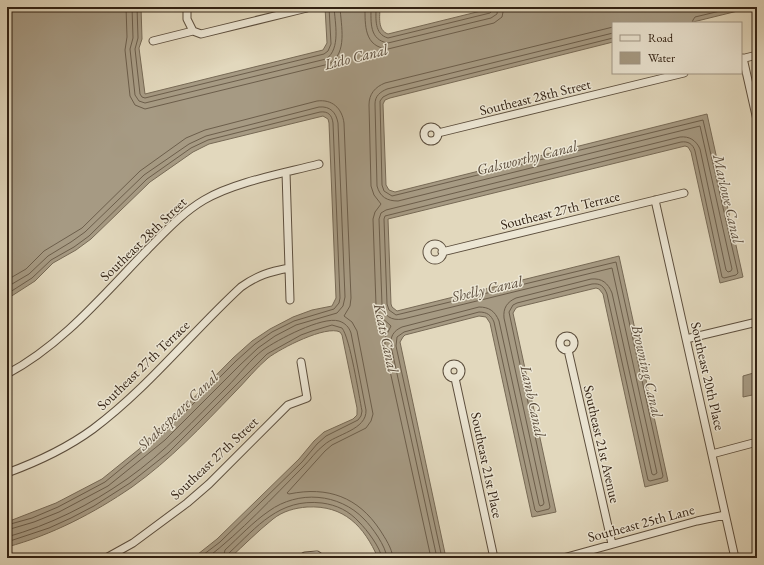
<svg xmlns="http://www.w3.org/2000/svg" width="764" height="565" font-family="'EB Garamond',serif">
  <rect width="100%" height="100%" fill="#e2d8bd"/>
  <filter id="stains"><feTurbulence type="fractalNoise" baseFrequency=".005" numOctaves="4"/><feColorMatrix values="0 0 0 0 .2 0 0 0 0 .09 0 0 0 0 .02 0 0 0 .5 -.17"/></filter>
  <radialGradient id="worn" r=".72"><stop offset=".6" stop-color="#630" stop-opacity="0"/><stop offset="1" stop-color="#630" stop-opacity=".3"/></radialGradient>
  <path fill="#a69a83" stroke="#776a56" d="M7,7H141L142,39L139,48L145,94L323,50L327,43L325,7H380C380,16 377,30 388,34L497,7H754L689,23H613V42L390,98L385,100L383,104L386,185L389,190L395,192L707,114L743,277L720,283L691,152L688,147L685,146L388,219L391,304L392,307L397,311L619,256L668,481L645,487L603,294L599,289L596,288L518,307L516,308L513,313L556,512L532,517L490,323L486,317L479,316L405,335L403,337L400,342L446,558H378C364,526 344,505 307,507C295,508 283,511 273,519C258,531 244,545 230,558H193L217,539L299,459L314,441L324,432L353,419L357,415V408L342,335L340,332C326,325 281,348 268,358C256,368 246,381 234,393C202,426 170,460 132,487C94,513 52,535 7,547V522L56,503L102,479L159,433L233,358L252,341L270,329L293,317L312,310L332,306L336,298L329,123L328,119L323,116L209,144L193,152L150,182L91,239L76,250L53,263L35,281L7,299Z
    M757,372V394L743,397V376Z"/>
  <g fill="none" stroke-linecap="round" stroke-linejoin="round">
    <path stroke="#6c5e4b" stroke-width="1" d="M126,7L127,37L125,50L130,96L135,105L145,109L329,64C348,53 341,26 340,7
      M132,7L133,38L130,49L135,95L139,101L145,103L326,59C341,49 335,23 334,7
      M137,7L138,38L135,49L140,94L142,97L145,98L324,54L328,51L331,44L329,7
      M365,7C365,25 364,47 388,49L494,23L502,17L504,7
      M371,7C371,22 369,40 388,43L491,18L497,14L498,7
      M376,7C376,19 374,34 388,38L490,13L493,10V7
      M692,23L693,20L695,17L737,7
      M7,280L26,269L44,251L82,228L140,171L186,138L205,130L317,101C332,99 342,108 344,123L351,298L350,306L344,316L352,322L357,331L373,414L371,421L366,428L332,445L325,451L287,493L289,494C328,486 358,497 380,530C385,538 392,548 393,558
      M7,287L29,274L48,256L71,242L85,232L144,175L189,144L206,136L319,107C330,106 336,112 338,123L345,297L343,306L337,313L296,325L275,336L258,348L240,365L165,440L108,486L59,512L34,522L7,530
      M7,294L32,278L51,260L74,247L89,236L147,179L191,148L208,140L320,112C328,111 332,115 333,123L340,298L339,303L334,309L294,321L272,332L255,344L236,361L161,436L105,482L58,507L32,518L7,525
      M7,537C50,525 90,505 127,479C164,453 195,419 227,387C238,376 251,359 263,350C277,340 322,316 339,321C345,323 349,327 351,333L366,410C367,430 336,434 324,445C316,451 310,460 303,467C272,498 242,531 207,558
      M7,542L49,528L71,518L94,506L130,483L168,453L267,354L301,335L312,331L332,325L342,328C350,338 359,396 362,411L361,416L358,420L326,436L317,444L302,462L220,542L199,558
      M223,558L225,550C239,537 253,522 269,511C298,490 339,493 364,519C372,527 386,546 387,558
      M228,558L229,553C257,527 279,498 322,503C337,505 349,511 359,522C367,530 380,547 382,558
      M431,558L385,348V338L391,326L380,316L376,305L373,219L375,212L381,204L374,195L371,186L369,105C369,94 375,87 385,83L613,27
      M437,558L391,346C390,337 393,331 402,327L479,307C489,307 495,311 499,321L539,504L540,506L543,505L544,503L504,318C503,308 507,302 516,298L591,279C602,278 608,283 612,293L652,474L654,475L657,473L612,268L403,319C391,321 384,316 382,305L379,219L381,213L386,210L680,137C689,136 696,140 700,149L726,270L728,272L731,271L732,269L700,126L398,201C387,201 380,197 377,186L375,104C375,96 380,92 387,89L613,33
      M442,558L396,346L397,337L404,332L479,312C487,312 491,315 494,322L535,510L537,512L549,509L550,507L509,312L513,305L517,303L592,284C600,283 604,286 607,294L648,480L650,481L662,478L663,476L616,262L396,315L389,310L387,304L384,219L385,216L681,142C688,141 693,144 695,151L722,277L724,278L736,275L738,273L703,120L392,196L384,191L382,185L380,101L383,97L389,94L613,38"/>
    <defs>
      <path id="street" d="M187,7V19L193,31
        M153,41L193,31L201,34L307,8
        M743,58L757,120
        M741,59L757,55
        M424 134a7 7 0 1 1 14 0a7 7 0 1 1-14 0Z
        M438,133L684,73
        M286,172L290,300
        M655,200L735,558
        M427 252a8 8 0 1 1 16 0a8 8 0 1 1-16 0Z
        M442,252L684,193
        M560 343a7 7 0 1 1 14 0a7 7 0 1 1-14 0Z
        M686,339L757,322
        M568,350L612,544
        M447 371a7 7 0 1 1 14 0a7 7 0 1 1-14 0Z
        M7,374C62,345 104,294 147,250C165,232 182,213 204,200C234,182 285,173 319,164
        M455,378L494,558
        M712,454L757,442
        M7,473C37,462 67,448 93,429C148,388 191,333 241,287C258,275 269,272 289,268
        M106,558L133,543L187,503L209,484L288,405L307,398L301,362
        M302,558L305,556L317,555L321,558
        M563,558L697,521L725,515"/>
    </defs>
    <use href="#street" stroke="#5d4f3e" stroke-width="9"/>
    <use href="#street" stroke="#ece6d4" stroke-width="7"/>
  </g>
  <g text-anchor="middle" stroke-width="3" stroke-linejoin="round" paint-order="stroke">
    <g font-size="14" fill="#312113" stroke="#ece6d4">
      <text transform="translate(535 97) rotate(-14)" y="5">Southeast 28th Street</text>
      <text transform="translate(560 210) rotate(-14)" y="5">Southeast 27th Terrace</text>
      <text transform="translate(143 239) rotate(-44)" y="5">Southeast 28th Street</text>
      <text transform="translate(143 365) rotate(-44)" y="5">Southeast 27th Terrace</text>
      <text transform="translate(708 376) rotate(77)" y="5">Southeast 20th Place</text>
      <text transform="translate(602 444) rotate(77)" y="5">Southeast 21st Avenue</text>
      <text transform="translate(214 458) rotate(-43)" y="5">Southeast 27th Street</text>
      <text transform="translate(487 465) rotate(78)" y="5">Southeast 21st Place</text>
      <text transform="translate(641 523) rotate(-15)" y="5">Southeast 25th Lane</text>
    </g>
    <g font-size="15" font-style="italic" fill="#5a4b3a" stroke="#ece6d4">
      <text transform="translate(356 57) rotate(-14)" y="5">Lido Canal</text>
      <text transform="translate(527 158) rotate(-14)" y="5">Galsworthy Canal</text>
      <text transform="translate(728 199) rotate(77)" y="5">Marlowe Canal</text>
      <text transform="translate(487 289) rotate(-13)" y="5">Shelly Canal</text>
      <text transform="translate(386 338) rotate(78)" y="5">Keats Canal</text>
      <text transform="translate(647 371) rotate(77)" y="5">Browning Canal</text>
      <text transform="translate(533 401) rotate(78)" y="5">Lamb Canal</text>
      <text transform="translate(178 411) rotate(-44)" y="5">Shakespeare Canal</text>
    </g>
  </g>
  <rect width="764" height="565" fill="none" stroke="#e2d8bd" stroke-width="24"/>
  <rect x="8" y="8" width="748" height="549" fill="none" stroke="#312113" stroke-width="2"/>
  <rect x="12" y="12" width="740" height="541" fill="none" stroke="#312113"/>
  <rect x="612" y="22" width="130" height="52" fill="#ece6d4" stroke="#a19787"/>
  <rect x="620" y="35" width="20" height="6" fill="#ece6d4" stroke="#a19787"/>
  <text x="648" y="42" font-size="12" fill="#312113">Road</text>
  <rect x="620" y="52" width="20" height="12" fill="#a69a83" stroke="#a19787"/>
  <text x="648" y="62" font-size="12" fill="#312113">Water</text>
  <rect width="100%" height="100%" filter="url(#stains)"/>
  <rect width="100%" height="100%" fill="url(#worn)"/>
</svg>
